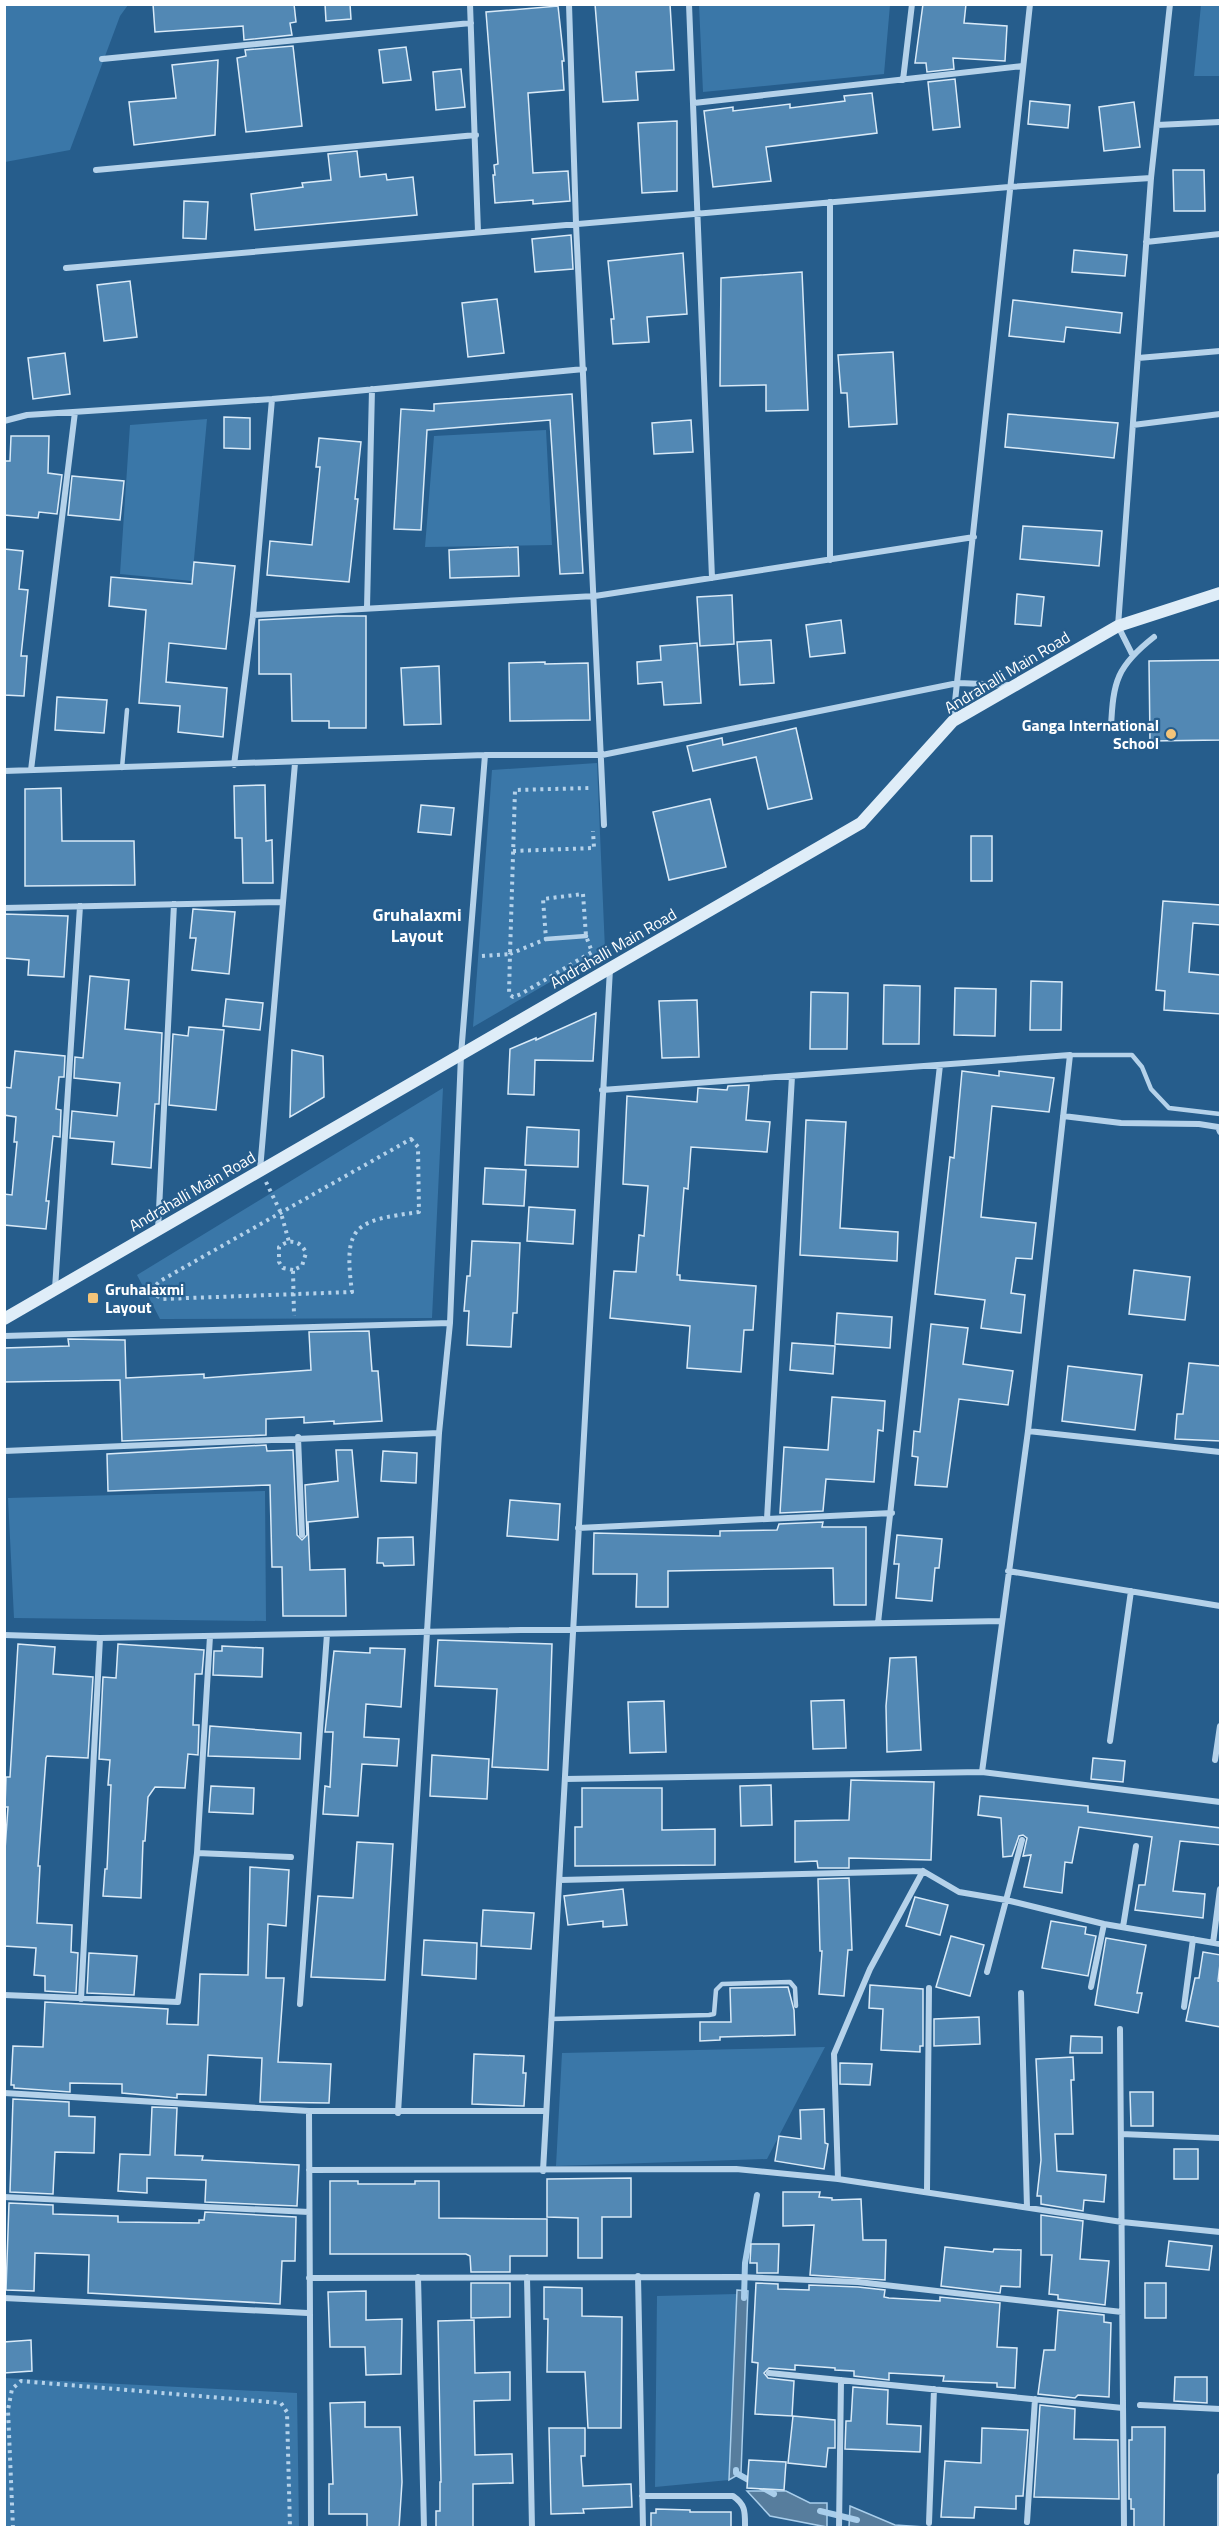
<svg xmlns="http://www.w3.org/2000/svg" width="1225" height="2532" font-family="'Titillium Web',sans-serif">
  <rect width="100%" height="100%" fill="#265d8c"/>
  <path fill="#3a77a8" d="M5,5H128L120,16L70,150L5,162Z
    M699,5H890L884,74L703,92Z
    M1201,5H1220V76H1194Z
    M207,419L192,581L120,574L130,425Z
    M546,430L552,545L425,547L434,436Z
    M597,763L605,950L473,1027L492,770Z
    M443,1088L432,1318L160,1319L137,1275Z
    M265,1491L266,1621L14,1618L8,1498Z
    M825,2047L767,2159L556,2166L562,2053Z
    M737,2294L729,2480L655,2487L657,2296Z
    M4,2378L297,2393L299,2527H5Z"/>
  <path fill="#577d9d" stroke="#a9ceeb" stroke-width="1.5" d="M737,2290L748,2291L741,2473L729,2480Z
    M747,2491H786L810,2503H827V2527L770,2516Z
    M850,2506L895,2525L925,2527H849Z"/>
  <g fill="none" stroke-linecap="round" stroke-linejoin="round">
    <path stroke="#a9ceeb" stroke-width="6" d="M744,2298L745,2263L757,2195
      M736,2470V2473L774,2494
      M820,2511L857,2520"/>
  </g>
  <path fill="#5288b4" stroke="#d9eaf8" stroke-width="1.5" d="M153,4H294L296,22L290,23L292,35L244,40L243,26L155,32Z
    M325,4H350L351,19L326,21Z
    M595,4H670L674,70L636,72L638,100L603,102Z
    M923,4H966L964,23L1007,26L1005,61L953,58L954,69L927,72L926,63H915Z
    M558,6L564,61H562L564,90L528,93L533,173L568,171L570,201L533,204V200L495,203L493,175H495L494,165L498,164L486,12Z
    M293,46L302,126L246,132L237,58L246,56L245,50Z
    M406,47L411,80L383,83L379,50Z
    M218,60L215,135L134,145L129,102L176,98L172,65Z
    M461,69L465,107L436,110L433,72Z
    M955,79L960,127L933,130L928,82Z
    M872,93L877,133L766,147L771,181L713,187L704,111L733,107V111L790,104V108L845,101L844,96Z
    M1030,101L1070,105L1068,128L1028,124Z
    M1134,102L1140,147L1104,151L1099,107Z
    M677,121V191L642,193L638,123Z
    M357,151L360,177L386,174L387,180L413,177L417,215L255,230L251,194L303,187L302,183L331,180L328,154Z
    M1173,170H1204L1205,211H1174Z
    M184,201L208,202L206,239L183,238Z
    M571,235L573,269L535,272L532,239Z
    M1074,250L1127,255L1125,276L1072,272Z
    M683,253L687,314L647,317L649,342L613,344L611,319H614L608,261Z
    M802,272L808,410L766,411V385L720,386L721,278Z
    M130,281L137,337L104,341L97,285Z
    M497,299L504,353L468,357L462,303Z
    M1013,300L1122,313L1120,333L1066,327L1064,342L1009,336Z
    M893,352L897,424L849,427L847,393H841L838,355Z
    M65,353L70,394L33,399L28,358Z
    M572,394L583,573L560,574L550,420L427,430L421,530L394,529L401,409L434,411V404Z
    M1008,414L1118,423L1114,458L1005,447Z
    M224,417L250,418V449L224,448Z
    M691,420L693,452L654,454L652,423Z
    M11,436H49L48,473L62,475L57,514L39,512L38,518L4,515V461H10Z
    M319,438L361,442L355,499H358L349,582L267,575L270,541L312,545L320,467H316Z
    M72,476L124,481L120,520L68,515Z
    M1023,526L1102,531L1099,566L1020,559Z
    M518,547L519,576L450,578L449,550Z
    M4,549L23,551L19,589L28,590L21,656H27L24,696L4,695Z
    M194,562L235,566L226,649L169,643L166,682L227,688L223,737L178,732L180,706L139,703L146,610L109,606L111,577L192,584Z
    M1017,594L1044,597L1041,626L1015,624Z
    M732,595L734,644L700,646L697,597Z
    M337,616H366V728H329V721H292L291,674H259V620Z
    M841,620L845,653L810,657L806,625Z
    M771,640L774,683L740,685L737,642Z
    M697,643L701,703L664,705L662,682L638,684L637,662L661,660L660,646Z
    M1221,660V740L1150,741L1149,661Z
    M545,662V664L588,663L590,720L510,721L509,663Z
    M439,666L441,724L404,725L401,668Z
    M57,697L107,700L104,733L55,730Z
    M796,728L812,799L768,809L756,757L693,771L687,746L722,738L723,745Z
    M265,785L266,841L272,840L273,883H243L242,838H235L234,786Z
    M61,788L62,841H134L135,885L25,886V789Z
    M710,799L726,867L669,880L653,812Z
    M421,805L454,808L451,835L418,832Z
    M971,836H992V881H971Z
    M1163,901L1221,905V925L1193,923L1189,972L1221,975V1014L1164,1010L1165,991L1156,990Z
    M193,909L235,912L229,974L192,970L196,938H190Z
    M4,914L68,916L64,977L28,975L29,960L4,958Z
    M90,976L129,980L125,1029L162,1033L159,1104H155L151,1168L112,1164L114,1142L70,1138L72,1111L117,1116L120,1083L74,1078L75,1057L83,1058Z
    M1031,981L1062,982L1061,1030H1030Z
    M884,985L920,986L919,1044H883Z
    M955,988L996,989L995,1036L954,1035Z
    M811,992L848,993L847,1049H810Z
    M226,999L263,1003L260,1030L223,1026Z
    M697,1000L699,1057L662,1058L659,1001Z
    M596,1013L593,1061L535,1060L534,1095L508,1094L510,1049L536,1038V1040Z
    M189,1027L224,1030L216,1110L169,1105L173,1034L188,1036Z
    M292,1050L323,1056L324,1097L290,1117Z
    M15,1051L65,1056L64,1077H59L56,1109L61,1110L60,1137L53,1136L46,1201H49L46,1229L4,1225V1194L12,1195L17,1142H14L16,1117L4,1115V1087L11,1088Z
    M962,1071L999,1076V1071L1054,1078L1049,1112L992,1106L981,1217L1036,1223L1032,1259L1016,1258L1011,1293L1025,1295L1021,1333L981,1328L985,1300L935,1294L950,1157L954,1158Z
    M749,1085L746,1120L770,1122L767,1152L691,1147L688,1189L684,1188L677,1275H680V1280L756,1286L753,1330H744L741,1372L687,1368L690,1326L610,1318L614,1271L636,1272L639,1235L644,1236L648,1186L623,1184L627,1096L697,1102L698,1088L727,1090L728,1086Z
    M806,1120L846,1122L840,1228L898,1232L897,1261L800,1255Z
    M527,1127L579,1130L578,1167L525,1165Z
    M485,1168L526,1170L524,1206L483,1204Z
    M529,1207L575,1210L573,1244L527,1241Z
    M472,1241L520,1243L517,1313H513L511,1347L467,1345L469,1311H464L467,1276H470Z
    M1134,1270L1190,1277L1185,1320L1129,1314Z
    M837,1313L892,1317L890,1348L835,1344Z
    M931,1324L968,1328L963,1364L1013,1371L1008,1405L959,1399L947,1487L915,1485L918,1457L912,1456L914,1431L920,1432Z
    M369,1331L372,1371H378L382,1421L334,1424V1421L304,1423V1417L266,1419V1435L122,1441L120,1380L4,1382V1348L69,1346L68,1339L125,1340L126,1378L204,1374V1378L311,1370L309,1332Z
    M792,1343L835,1346L833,1374L790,1370Z
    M1189,1363L1221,1366V1441L1175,1439L1177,1414H1183Z
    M1068,1366L1142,1375L1135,1430L1062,1421Z
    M832,1397L885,1401L883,1431L878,1430L874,1482L826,1479L823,1511L780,1513L784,1447L828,1450Z
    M266,1445L267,1451L293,1450L297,1535L302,1540L307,1535L305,1485L338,1481L336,1450H352L358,1517L308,1522L310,1570L345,1569L346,1616H283L282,1567H272L270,1485L108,1491L107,1454Z
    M383,1451L417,1453L416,1483L381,1481Z
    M510,1500L560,1504L558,1540L507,1536Z
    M823,1522L822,1527H866V1605H834L833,1568L668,1571V1607H636L637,1574H593L594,1533L720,1536V1531L777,1530L779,1524Z
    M897,1535L942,1539L939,1568H935L932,1601L896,1598L899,1564H894Z
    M413,1537L414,1565L384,1566L383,1563H377L378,1538Z
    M438,1640L552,1644L548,1770L492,1767L497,1689L435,1686Z
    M18,1644L55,1647L53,1674L93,1677L88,1758L47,1756L46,1758L38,1866H40L37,1923L72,1925L71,1952L78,1953L76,1993L45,1991V1976L34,1975L36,1948L4,1946V1864L8,1807H5L6,1777H10Z
    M118,1644L204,1650L202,1674H195L193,1725H199L198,1755L188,1754L185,1788L155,1787L148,1797L145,1841H143L141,1898L103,1896L105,1869H107L111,1785H108L110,1760L99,1759L103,1677L116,1678Z
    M222,1646L263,1648L262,1677L213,1675L214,1651H222Z
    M370,1648L405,1649L401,1707L366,1704L364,1737L399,1739L397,1766L362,1764L358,1816L323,1814L325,1786L330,1787L333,1732H325L334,1651L370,1653Z
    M916,1657L921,1750L887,1752L886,1706L890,1658Z
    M844,1700L846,1748L813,1749L811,1701Z
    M664,1701L666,1752L630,1753L628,1702Z
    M210,1726L301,1733L300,1759L208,1756Z
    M432,1755L489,1759L487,1799L430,1796Z
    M1093,1758L1125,1761L1123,1782L1091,1779Z
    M851,1780L934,1782L931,1860L849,1858V1868H818L817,1861L795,1862V1821L849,1820Z
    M771,1785L772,1825L741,1826L740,1786Z
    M211,1786L254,1788L253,1814L209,1812Z
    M582,1788H662V1830L715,1829V1865L575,1866V1827H582Z
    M980,1796L1088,1806V1812L1221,1828V1845L1180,1841L1173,1891L1205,1894L1203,1918L1135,1910L1139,1885H1145L1152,1837L1079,1827L1072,1863L1065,1862L1062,1893L1024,1887L1031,1855L1023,1856L1027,1838L1023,1835L1019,1836L1012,1856L1003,1857L1001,1818L978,1815Z
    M357,1842L393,1844L385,1980L311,1977L318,1896L353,1898Z
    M250,1867L289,1870L286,1926L268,1924L266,1978H284L278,2062L331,2064L329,2103L260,2102L262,2058L240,2057L208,2055L206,2095L177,2094V2098L122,2093V2084L70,2083V2092L14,2088V2085H11L13,2046L43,2047L45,2002L168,2009L167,2024L198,2025L200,1974L248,1975Z
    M849,1878L852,1950H848L844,1996L819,1994L822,1951H820L818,1879Z
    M623,1889L627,1925L603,1927V1921L568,1925L564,1896Z
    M915,1897L948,1905L940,1935L906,1926Z
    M483,1910L534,1913L531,1949L481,1946Z
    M1051,1921L1086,1927L1085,1934L1096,1936L1088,1976L1042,1968Z
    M951,1936L984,1945L970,1996L936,1987Z
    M1106,1938L1146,1945L1137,1993H1142L1138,2013L1095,2005Z
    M424,1940L477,1943L476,1979L422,1975Z
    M1203,1952L1221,1955L1218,1981L1221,1982V2027L1186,2021L1195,1978H1199Z
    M89,1953L137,1956L134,1995L87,1993Z
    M870,1985L923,1989V2046H920V2052L881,2050L883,2009L869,2008Z
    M788,1987L794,2010L795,2035L720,2037V2040L700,2041V2022H731L730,1988Z
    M979,2017L980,2044L934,2046V2019Z
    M1071,2036L1102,2037V2053H1070Z
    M474,2054L524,2056L523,2073H526L524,2106L472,2104Z
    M1073,2057L1074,2080H1071L1073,2134H1055L1057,2171L1106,2175L1104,2202L1084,2200L1083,2211L1041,2204V2196H1037L1041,2160L1036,2059Z
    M840,2063L872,2064L870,2085L840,2084Z
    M1130,2092H1153V2126H1131Z
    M13,2099L69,2102V2116L95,2117L94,2153L55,2152L53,2194L10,2192Z
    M152,2107L177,2108L175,2155L203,2156L202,2160L299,2165L297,2206L205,2202L206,2180L147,2178V2193L118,2191L120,2154L150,2155Z
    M824,2109L825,2143L828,2144L824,2169L775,2161L779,2136L801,2139L800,2110Z
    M1174,2149H1198V2179H1174Z
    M631,2178V2217H602V2258H578V2218L547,2217V2179Z
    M330,2181H358V2184H415V2181H439V2218L547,2219V2256H510V2272H471L470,2256L466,2254H330Z
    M783,2192H820L819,2197L832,2198V2200L861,2199L863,2240H886L885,2280L810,2275L814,2225L783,2226Z
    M9,2203L53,2205V2214L118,2216V2222L199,2223V2220H204L205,2212L296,2217L295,2261H282L280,2304L88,2293L89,2255L35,2253L34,2291L6,2290Z
    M1041,2215L1083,2221L1080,2259L1109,2261L1105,2305L1058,2299V2295L1049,2294L1052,2255H1041Z
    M1169,2241L1212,2246L1209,2270L1166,2266Z
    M751,2244H779L778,2273H757V2263H750Z
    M945,2247L993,2252L994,2249L1021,2250L1020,2287L1001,2286L1000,2293L941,2286Z
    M471,2283H510V2317L471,2318Z
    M756,2283L778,2284V2289L809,2290V2285L858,2287L885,2290L884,2297L889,2298L940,2301V2297L1000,2303L997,2347L1017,2348L1015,2388L997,2387V2383L943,2381L944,2376L889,2373V2380L854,2376V2371L835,2370V2368L795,2365V2370L769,2368L764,2373L768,2378L794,2381L792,2416L755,2414L758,2363L752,2362Z
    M1145,2283H1166V2318H1145Z
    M544,2287L582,2288V2316L622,2317L621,2428H588L585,2372H547L548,2319H544Z
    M366,2291V2320L402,2319L401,2374L366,2375L365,2347H330L328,2292Z
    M1058,2310L1104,2315V2322L1111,2323L1109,2397L1078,2395L1075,2398L1038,2394L1044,2350H1055Z
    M474,2320L475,2373L510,2372V2400L474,2401L475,2455L512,2454L513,2483L473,2484V2528H436V2511H440V2482H441L438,2321Z
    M31,2340L32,2371L4,2373V2342Z
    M1175,2377H1207V2403L1174,2401Z
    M853,2387L888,2390L887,2424L921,2426L920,2452L845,2449L846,2421H851Z
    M365,2402V2427H400L402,2482L399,2528H367V2514H329V2484H333L330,2403Z
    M1040,2405L1075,2409L1074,2439L1118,2440L1119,2499L1034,2497Z
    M793,2416L835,2420V2448H828L826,2467L788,2463Z
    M1132,2427H1165L1164,2528H1134V2509H1131V2499H1129V2440H1132Z
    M549,2428H585V2456H581L583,2486L631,2484L632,2507L583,2509L584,2513L551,2514Z
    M982,2428L1028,2430L1023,2496H1016V2509L975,2507L974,2518L941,2517L945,2461L981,2463Z
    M749,2460L786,2462L784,2490L747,2488Z
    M656,2509L690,2510V2512H731V2528H651V2513H656Z"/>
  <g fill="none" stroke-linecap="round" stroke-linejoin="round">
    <path stroke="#b5d2ea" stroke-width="4" stroke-dasharray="3 4.5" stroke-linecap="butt" d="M513,851L594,848L593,831
      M583,894L586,936L592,952L521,994L513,997L509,994L510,954L546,939L543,899Z
      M482,956L510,954L515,790L590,788
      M411,1139L418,1147L419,1212C355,1221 343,1224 352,1292L162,1299L156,1295L155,1286L160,1281Z
      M266,1182L281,1213L289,1242
      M293,1270L283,1268L279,1262V1247C290,1238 301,1241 306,1253L302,1266L293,1270L294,1316
      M13,2528L8,2410L12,2389L21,2381L281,2403L287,2412L290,2528"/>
    <path stroke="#b5d2ea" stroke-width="4.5" d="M122,768L127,710
      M546,939L586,936
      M1070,1055H1132L1142,1067L1151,1089L1169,1108L1220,1114
      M551,2019L709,2015L714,2014L716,1990L722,1984L790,1982L795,1988L796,2006"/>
    <path stroke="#b5d2ea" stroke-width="6" d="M470,4L478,232
      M569,4L576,224L604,825
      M689,4L712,578
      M102,59L471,23
      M903,80L912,4
      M694,103L1023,66
      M1157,125L1220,122
      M96,170L476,135
      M830,202V560
      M1146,242L1220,234
      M66,268L1009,187L1151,178
      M1138,358L1220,351
      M4,421L27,415L272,399L584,369
      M1133,425L1220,414
      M367,608L372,389
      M253,615L595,596L974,537
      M1132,654L1118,626L1151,178L1170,4
      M953,720L1030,4
      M1111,728C1113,681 1117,666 1154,637
      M234,765L253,615L272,399
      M31,770L75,412
      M4,771L485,755H602L958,683L1010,685
      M4,908L283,902
      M602,1090L1070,1055L1028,1431L982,1772
      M1063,1116L1121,1123L1199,1124L1218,1127L1220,1132
      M260,1170L295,763
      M158,1230L174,904
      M55,1289L80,906
      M4,1336L450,1323
      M1028,1431L1220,1452
      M298,1437L302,1535
      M4,1451L439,1433
      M767,1519L792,1076
      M578,1528L892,1513
      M1008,1571L1220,1606
      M878,1623L940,1065
      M4,1635L100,1638L1002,1621
      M1110,1741L1131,1591
      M1215,1760L1220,1726
      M565,1779L982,1772L1220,1802
      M197,1853L291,1857
      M560,1880L923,1871L959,1892L1006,1900L1104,1924L1220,1944
      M1123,1927L1136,1846
      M1213,1943L1220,1889
      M987,1972L1022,1840
      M1091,1987L1104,1924
      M1021,1993L1027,2207
      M4,1995L178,2002L197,1853L210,1636
      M81,1999L100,1638
      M300,2004L327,1634
      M1184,2007L1193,1939
      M1120,2029L1124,2528
      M4,2093L309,2111H545
      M309,2111L311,2528
      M398,2113L439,1433L450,1323L461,1055L485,755
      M1121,2134L1220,2138
      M309,2170L736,2169L838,2179L1122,2222L1220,2232
      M543,2171L610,969
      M838,2179L834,2054L870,1969L923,1871
      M927,2192L929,1988
      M4,2197L309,2212
      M638,2276L643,2528
      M418,2277L424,2528
      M527,2277L532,2528
      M309,2278L738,2277L858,2282L1122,2312
      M4,2298L308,2313
      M769,2373L1123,2408
      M1140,2405L1220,2409
      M642,2496H733C746,2505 745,2512 745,2528
      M1027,2522L1035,2399
      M929,2523L934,2389
      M839,2528L841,2380
      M1220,2528V2476"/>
    <path stroke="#dfedf8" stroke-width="12" d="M4,1319L861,823L953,721L1118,626L1220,593"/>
  </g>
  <g fill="#f3c479" stroke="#265d8c" stroke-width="2">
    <circle cx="1171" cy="734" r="6"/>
    <rect x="87" y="1292" width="12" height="12" rx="3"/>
  </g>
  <g text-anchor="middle" stroke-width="4.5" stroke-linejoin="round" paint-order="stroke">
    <g font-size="16" fill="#fff" stroke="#265d8c">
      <text transform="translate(1007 672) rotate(-31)" y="6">Andrahalli Main Road</text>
      <text transform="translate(613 948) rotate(-30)" y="6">Andrahalli Main Road</text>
      <text transform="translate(192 1191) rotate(-30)" y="6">Andrahalli Main Road</text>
    </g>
    <g font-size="16" font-weight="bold" fill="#fff" stroke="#265d8c" text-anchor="end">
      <text x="1159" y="731">Ganga International<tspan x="1159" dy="18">School</tspan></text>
      <text x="105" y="1295" text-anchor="start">Gruhalaxmi<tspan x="105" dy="18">Layout</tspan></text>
    </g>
    <g font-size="18" font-weight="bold" fill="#fff" stroke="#265d8c">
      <text x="417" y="921">Gruhalaxmi<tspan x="417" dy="21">Layout</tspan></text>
    </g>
  </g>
  <rect width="1225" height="2532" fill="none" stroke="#ffffff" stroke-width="12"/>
</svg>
